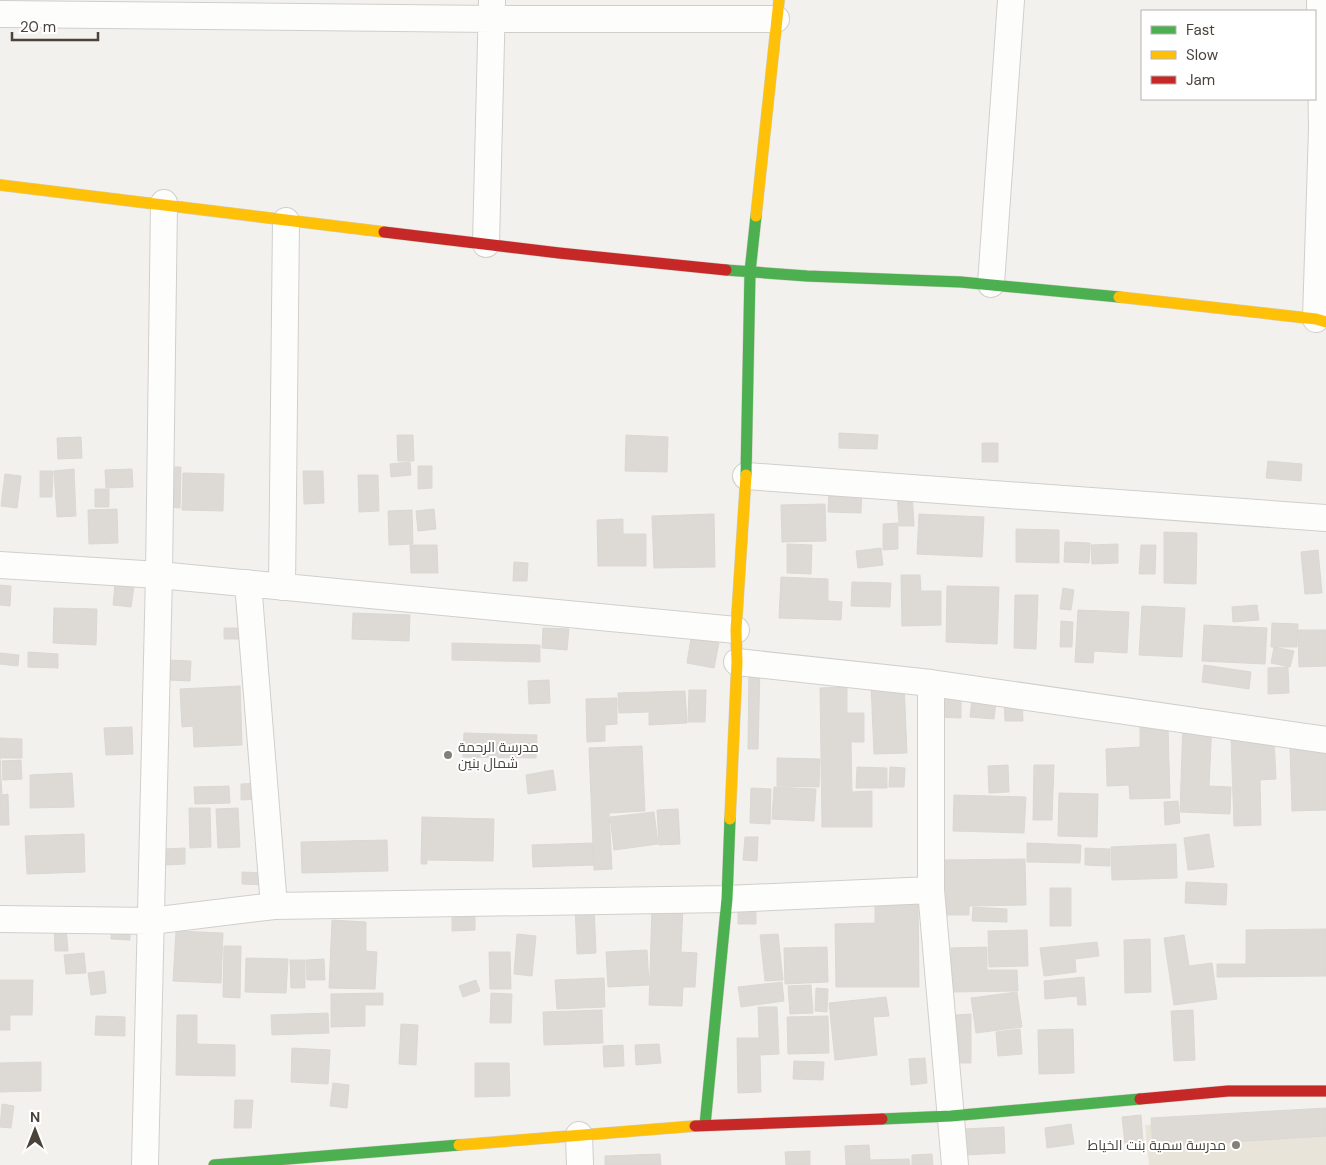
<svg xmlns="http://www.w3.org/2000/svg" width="1326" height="1165" font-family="'DM Sans',Cairo,sans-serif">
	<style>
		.education { fill: #e9e4da }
		.building { fill: #dddad6; stroke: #dbd8d4 }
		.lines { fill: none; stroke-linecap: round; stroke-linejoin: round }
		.street-casing { stroke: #d1cfcc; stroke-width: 28 }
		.fast-casing { stroke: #d2cec5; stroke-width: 12 }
		.slow-casing { stroke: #d2cec5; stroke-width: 12 }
		.jam-casing { stroke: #d2cec5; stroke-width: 12 }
		.street { stroke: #fdfdfc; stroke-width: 26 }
		.fast { stroke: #4caf50; stroke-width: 11 }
		.slow { stroke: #ffc107; stroke-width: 11 }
		.jam { stroke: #c62828; stroke-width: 11 }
		.poi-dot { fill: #848079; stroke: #fff; stroke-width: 2 }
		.labels { text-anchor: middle; stroke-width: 4; stroke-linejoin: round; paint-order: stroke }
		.poi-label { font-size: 14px; fill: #49433a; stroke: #fff; text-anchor: start }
	</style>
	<rect width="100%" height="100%" fill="#f3f1ee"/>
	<!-- education -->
	<path class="education" d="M1326 1109V1165H1149L1145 1125Z"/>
	<!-- building -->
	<path class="building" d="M839 433 878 435 877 449 839 448Z
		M397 435H413L414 461H398Z
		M626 435 668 437 667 472 625 471Z
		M81 437 82 458 58 459 57 438Z
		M982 443H998V462H982Z
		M1268 461 1302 464 1301 481 1266 478Z
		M410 462 411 475 391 477 390 464Z
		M418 466H432V488L418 489Z
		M168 467H181L180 508 167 507Z
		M74 469 76 516 57 517 54 471Z
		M132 469 133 487 106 488 105 470Z
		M40 471H53L52 497H40Z
		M303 471H323L324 503 304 504Z
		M183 473 224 474 223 511 182 510Z
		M5 474 21 476 17 508 1 506Z
		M358 475H378L379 511 359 512Z
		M829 486 862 487 861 513 828 512Z
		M95 489H109V507H95Z
		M912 490 914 526H899L897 491Z
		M825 504 826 541 782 542 781 505Z
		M117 509 118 543 89 544 88 510Z
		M434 509 436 529 418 531 416 511Z
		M412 510 413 544 389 545 388 511Z
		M714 514 715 567 654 568 652 516Z
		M919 514 984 517 982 557 917 554Z
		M623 519V534H646V566H598L597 520Z
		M898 523V549L883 550V524Z
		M1016 529 1059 530V563L1016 562Z
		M1164 532 1197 533 1196 584 1164 583Z
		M1065 542 1090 543 1089 563 1064 562Z
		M787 544 812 545 811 574 787 573Z
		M1118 544V563L1092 564 1091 545Z
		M410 545H437L438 573H411Z
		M1141 545H1156L1155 574H1139Z
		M881 548 883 565 858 568 856 551Z
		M1318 550 1322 593 1305 594 1301 552Z
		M514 562 528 563 527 581H513Z
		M901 575H920L921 591H941V625L902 626Z
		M781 577 828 579V601L842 602 841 620 779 618Z
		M852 582 891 583 890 607 851 606Z
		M115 584 134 587 131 607 113 605Z
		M0 585 11 586 10 606 0 605Z
		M947 586 999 587 997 644 946 642Z
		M1063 588 1074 590 1071 610 1060 609Z
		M1015 595H1038L1036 649 1014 648Z
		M1257 605 1259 620 1233 622 1232 607Z
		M1142 606 1185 608 1182 657 1139 655Z
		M54 608 97 609 96 645 53 643Z
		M1078 610 1129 612 1127 653 1094 651 1093 663 1075 662Z
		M353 613 410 615 409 641 352 639Z
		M1061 621 1073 622 1072 647H1060Z
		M1272 623 1298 624 1297 647H1271Z
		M1204 625 1267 628 1265 664 1202 661Z
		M224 628H242V639H224Z
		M543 628 569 629 567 650 542 648Z
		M1298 630H1326V666L1299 667Z
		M691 638 719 643 714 668 687 663Z
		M452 643 540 645V662L452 660Z
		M1274 647 1294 651 1290 667 1271 663Z
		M28 652 58 654V668L28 667Z
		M0 653 19 655 18 666 0 664Z
		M167 660 191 661 190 681 167 680Z
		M749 665H760L758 749H748Z
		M1204 665 1251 672 1249 689 1202 682Z
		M1288 667 1289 693 1268 694V668Z
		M549 680 550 703 529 704 528 681Z
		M904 683 907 753 874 754 871 684Z
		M240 686 242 745 194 747 193 726 182 727 180 689Z
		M847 687V713H864V742H851L852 792 872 791V827H822L820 688Z
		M689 690H706L705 722H688Z
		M685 691 687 723 649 725V712L619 713 618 693Z
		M934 695 961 696V718L934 717Z
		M1022 697 1023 721H1005L1004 698Z
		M617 698V724L605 725V741L587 742 586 699Z
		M972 700 996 702 994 719 970 717Z
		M1183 721 1212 722 1209 786 1231 787 1230 814 1180 812Z
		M1168 726 1170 798 1130 799 1129 785 1107 786 1106 749 1140 747V727Z
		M132 727 133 754 106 755 104 728Z
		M464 733 537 735 536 758 463 757Z
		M1274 736 1276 779 1260 780 1261 825 1234 826 1231 738Z
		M0 738 22 739V758H0Z
		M642 746 645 811 609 813 612 869 594 870 589 748Z
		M1326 746V810L1292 811 1290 748Z
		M777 758 820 759 819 787 777 786Z
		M0 759 2 795 8 794 9 825H0Z
		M21 760 22 779 3 780 2 761Z
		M1008 765 1009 792 989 793 988 766Z
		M1034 765H1054L1052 820H1033Z
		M857 767 887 768V788H856Z
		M890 767 905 768 904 787H889Z
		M553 770 556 790 528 794 526 775Z
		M72 773 74 807 30 808V775Z
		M260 783 261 799 241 800V784Z
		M229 786 230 803 195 804 194 787Z
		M774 787 816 789 814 821 772 819Z
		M751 788 771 789 770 824 750 823Z
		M1059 793 1098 794 1097 837 1058 836Z
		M954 795 1026 797 1024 833 953 831Z
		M1178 801 1180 823 1165 825 1164 802Z
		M189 808H210L211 847 190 848Z
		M238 808 240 847 218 848 216 809Z
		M678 809 680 844 659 845 657 810Z
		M654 812 658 844 614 850 610 817Z
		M422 817 494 819 493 861 427 860V864H421Z
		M84 834 85 872 27 874 25 836Z
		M1209 834 1214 867 1188 870 1184 838Z
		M745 837H758L757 861 743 860Z
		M387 840 388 871 302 873 301 842Z
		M593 843 594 865 533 867 532 845Z
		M1027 843 1081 845 1080 863 1027 862Z
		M1176 844 1177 878 1112 880 1111 847Z
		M185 848V864L165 865 164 849Z
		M1085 848 1110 849V866L1085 865Z
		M1025 859 1026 905 969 906V915H944L943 860Z
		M242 872 266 873 265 885 242 884Z
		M1186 882 1227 884 1226 905 1185 903Z
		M1050 888H1071V926H1050Z
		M738 898H756V924H738Z
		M875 902H918L919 987H836L835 924 875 923Z
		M594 903 596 953 577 954 575 904Z
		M652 906 683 907 681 952 697 953 695 987H683L682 1006 649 1005Z
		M973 907 1007 909V922L972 921Z
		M475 912V930L452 931V914Z
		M332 920 366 922V951L377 952 375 989 329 988Z
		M112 923 130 924V940L111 939Z
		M66 927 68 951H55L54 928Z
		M1326 929V976L1217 977V964H1246V930Z
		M1027 930 1028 966 989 967 988 931Z
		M176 931 223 933 221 983 173 981Z
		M517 934 536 936 532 976 514 974Z
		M778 934 783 980 765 981 760 935Z
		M1184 935 1189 966 1212 963 1217 999 1174 1005 1164 938Z
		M1150 939 1151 992 1125 993 1124 940Z
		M1097 942 1099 956 1075 959 1076 972 1044 976 1040 948Z
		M224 946H241L240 998 223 997Z
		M827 947 828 982 785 984 784 948Z
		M987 947V970H1017L1018 991 952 992 951 948Z
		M647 950 649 985 608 987 606 952Z
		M489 952H510L511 989H490Z
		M84 953 86 973 66 974 64 955Z
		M246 958 288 959 286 993 245 992Z
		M324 959 325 980H307L306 960Z
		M290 960H305V988H291Z
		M104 971 106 993 91 995 88 973Z
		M1084 977 1086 1005H1078L1077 996 1045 999 1044 981Z
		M604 978 605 1007 557 1009 555 980Z
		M0 980H33L32 1015H10V1030H0Z
		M476 980 480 991 463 997 459 986Z
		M782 982 784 1001 741 1007 738 987Z
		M811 985 813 1013 790 1014 788 986Z
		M816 988 828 989 827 1012 815 1011Z
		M1017 992 1022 1027 976 1033 971 998Z
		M383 993V1005H365V1026L331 1027V994Z
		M491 993 512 994 511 1023H490Z
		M886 997 889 1016 873 1017 877 1055 835 1060 829 1003Z
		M758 1007H777L779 1054 760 1055 761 1092 738 1093 737 1038H759Z
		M602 1010 603 1043 544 1045 543 1012Z
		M1193 1010 1195 1060 1174 1061 1171 1011Z
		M328 1013 329 1033 272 1035 271 1015Z
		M971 1014V1063H957L956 1015Z
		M177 1015H197V1044L235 1045V1076L176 1075Z
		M96 1016 125 1017V1036L95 1035Z
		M828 1016 829 1053 788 1054 787 1017Z
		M401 1024 418 1025 416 1065 399 1064Z
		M1020 1029 1022 1054 998 1056 996 1032Z
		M1073 1029 1074 1073 1039 1074 1038 1030Z
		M659 1044 661 1063 636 1065 635 1045Z
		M623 1045 624 1066 604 1067 603 1046Z
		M292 1048 330 1050 328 1084 291 1082Z
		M925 1058 927 1083 911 1085 909 1059Z
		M794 1061 824 1062 823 1080 793 1079Z
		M41 1062V1091L0 1092V1063Z
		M475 1063H509L510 1096 475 1097Z
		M333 1083 349 1085 347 1108 330 1106Z
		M235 1100H253L251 1128H234Z
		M2 1104 14 1106 11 1128 0 1127Z
		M1326 1108V1136L1153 1147 1151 1118Z
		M1141 1115 1143 1142 1125 1144 1122 1117Z
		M1071 1124 1074 1144 1047 1148 1045 1128Z
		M1004 1127 1005 1153 965 1155 964 1129Z
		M869 1145 870 1160 909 1159 910 1165H846L845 1146Z
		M810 1151V1165H786L785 1152Z
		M660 1154 661 1165H605V1156Z
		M932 1154 933 1165H912V1155Z"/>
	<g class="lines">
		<!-- street casing -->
		<g class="street-casing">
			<path id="street" d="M0 14 492 19H776
				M486 244 492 0
				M991 284 1011 0
				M1316 319 1322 129 1320 0
				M746 476 1326 518
				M0 565 159 575 736 630
				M248 583 274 906
				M282 587 286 221
				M737 662 931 683 1326 740
				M931 683V890L955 1165
				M0 919 151 921 274 906 727 899 931 890
				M579 1135 580 1165
				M145 1165 159 575 164 203"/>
		</g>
		<!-- fast casing -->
		<g class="fast-casing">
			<path id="fast" d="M726 270 807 276 961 282 1119 297
				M746 475 750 272 756 216
				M882 1119 951 1116 1140 1099
				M705 1125 727 899 730 819
				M214 1165 459 1145"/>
		</g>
		<!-- slow casing -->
		<g class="slow-casing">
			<path id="slow" d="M0 185 384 232
				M756 216 779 0
				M1119 297 1316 319 1326 322
				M730 819 737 662 736 630 746 475
				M459 1145 695 1126"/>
		</g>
		<!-- jam casing -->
		<g class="jam-casing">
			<path id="jam" d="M384 232 559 253 726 270
				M1140 1099 1228 1091H1326
				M695 1126 882 1119"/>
		</g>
		<!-- street -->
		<use href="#street" class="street"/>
		<!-- fast -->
		<use href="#fast" class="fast"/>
		<!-- slow -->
		<use href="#slow" class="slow"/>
		<!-- jam -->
		<use href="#jam" class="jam"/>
	</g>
	<!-- markers -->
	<g class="poi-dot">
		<circle cx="448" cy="755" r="5"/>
		<circle cx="1236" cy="1145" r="5"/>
	</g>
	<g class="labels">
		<!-- poi labels -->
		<g class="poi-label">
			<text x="458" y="752">مدرسة الرحمة<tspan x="458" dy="16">شمال بنين</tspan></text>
			<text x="1226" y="1150" text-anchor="end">مدرسة سمية بنت الخياط</text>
		</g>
	</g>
	<!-- legend -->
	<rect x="1141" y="10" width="175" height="90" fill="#ffffff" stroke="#b6b4b0"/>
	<rect x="1151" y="26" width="25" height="8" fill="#4caf50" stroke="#b6b4b0"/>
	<text x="1186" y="35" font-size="15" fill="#49433a">Fast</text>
	<rect x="1151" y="51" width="25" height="8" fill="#ffc107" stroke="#b6b4b0"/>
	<text x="1186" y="60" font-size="15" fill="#49433a">Slow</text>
	<rect x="1151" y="76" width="25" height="8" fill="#c62828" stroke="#b6b4b0"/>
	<text x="1186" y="85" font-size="15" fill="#49433a">Jam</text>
	<!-- north arrow -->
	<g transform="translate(35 1130)" stroke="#ffffff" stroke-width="4" paint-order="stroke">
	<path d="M0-4L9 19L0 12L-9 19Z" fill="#49433a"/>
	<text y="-8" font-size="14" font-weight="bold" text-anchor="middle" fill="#49433a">N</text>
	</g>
	<!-- scale -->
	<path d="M12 32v8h86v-8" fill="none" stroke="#49433a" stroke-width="2.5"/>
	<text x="20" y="32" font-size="15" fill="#49433a" stroke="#ffffff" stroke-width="4" paint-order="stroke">20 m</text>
</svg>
